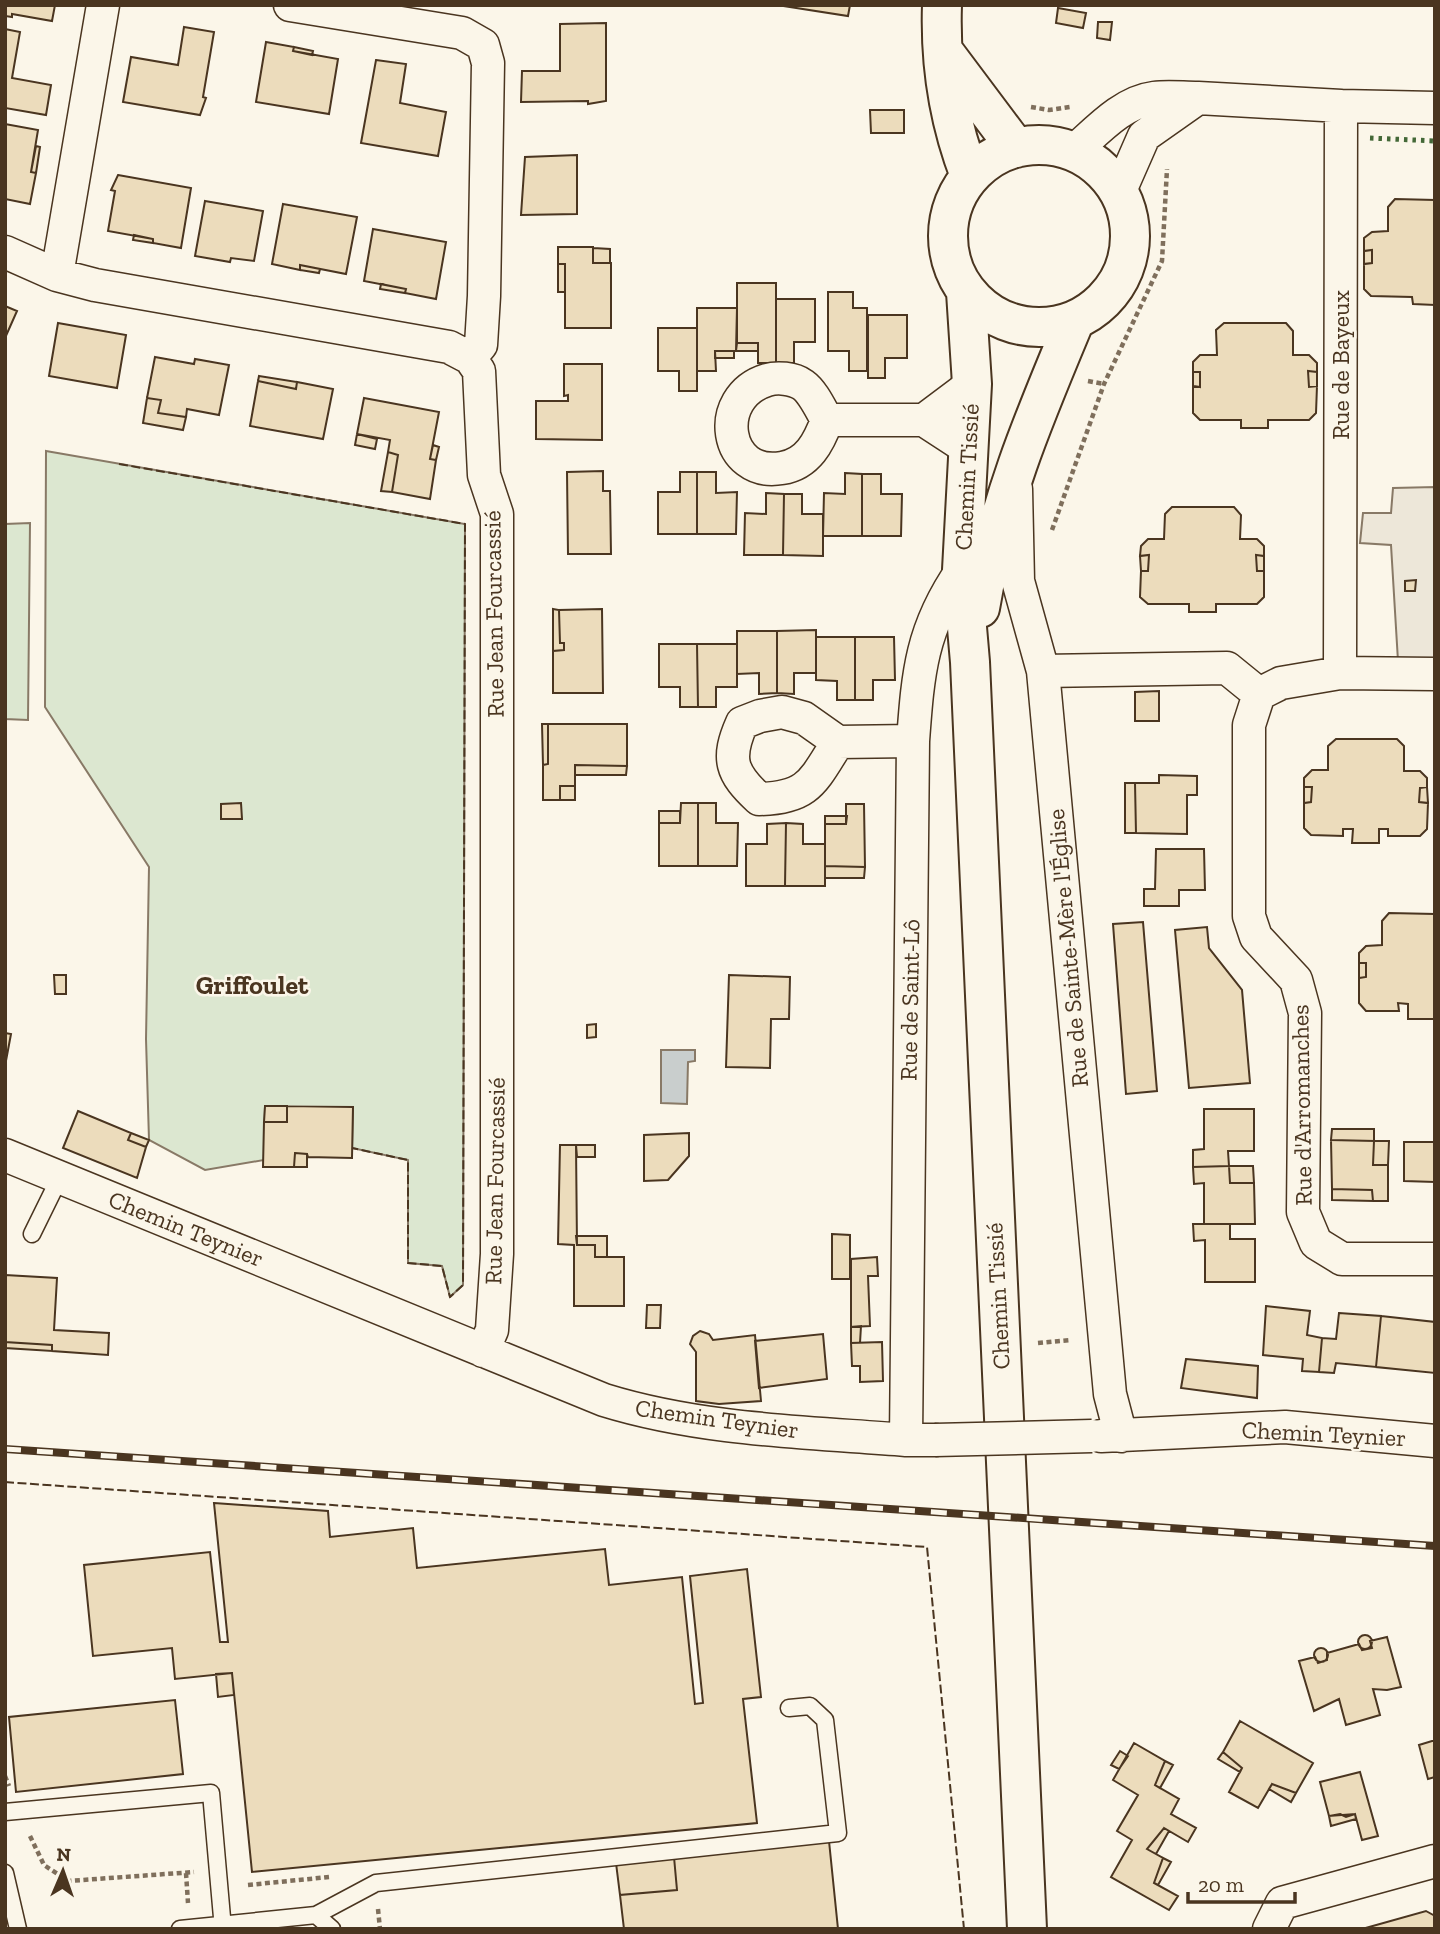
<svg xmlns="http://www.w3.org/2000/svg" width="1440" height="1934" font-family="'Zilla Slab',serif">
	<style>
		.green { fill: #dce7d0; stroke: #887966; stroke-width: 2 }
		.parking { fill: #ede7d9; stroke: #887966; stroke-width: 2 }
		.water { fill: #c9cecd; stroke: #887966; stroke-width: 2 }
		.building { fill: #ecdcbc; stroke: #4a3520; stroke-width: 2 }
		.lines { fill: none; stroke-linecap: round; stroke-linejoin: round }
		.service-casing { stroke: #4a3520; stroke-width: 19 }
		.minor-casing { stroke: #4a3520; stroke-width: 35 }
		.tertiary-casing { stroke: #4a3520; stroke-width: 42 }
		.path { stroke: #7f6f5c; stroke-width: 4.5; stroke-dasharray: 5 3.5; stroke-linecap: butt }
		.service { stroke: #fbf6e9; stroke-width: 16 }
		.minor { stroke: #fbf6e9; stroke-width: 32 }
		.tertiary { stroke: #fbf6e9; stroke-width: 38 }
		.rail-casing { stroke: #4a3520; stroke-width: 8 }
		.rail { stroke: #fbf6e9; stroke-width: 5; stroke-dasharray: 16; stroke-linecap: butt }
		.minor-bridge-casing { stroke: #4a3520; stroke-width: 35; stroke-linecap: butt }
		.minor-bridge { stroke: #fbf6e9; stroke-width: 32 }
		.hedge { stroke: #436837; stroke-width: 5; stroke-dasharray: 3.5 5; stroke-linecap: butt }
		.fence { stroke: #4a3520; stroke-width: 2; stroke-dasharray: 9 3.5; stroke-linecap: butt }
		.labels { text-anchor: middle; stroke-width: 5; stroke-linejoin: round; paint-order: stroke }
		.street-label { font-size: 24px; fill: #4a3520; stroke: #fbf6e9 }
		.neighbourhood-label { font-size: 26px; font-weight: bold; fill: #4a3520; stroke: #fbf6e9 }
	</style>
	<rect width="100%" height="100%" fill="#fbf6e9"/>
	<!-- green -->
	<path class="green" d="M46 451 465 524 463 1285 450 1297 442 1266 408 1263V1160L352 1148 353 1107 265 1106 264 1160 205 1170 149 1140 146 1039 149 867 45 707Z
		M30 523 28 720 5 719V524Z"/>
	<!-- parking -->
	<path class="parking" d="M1435 487V660L1398 661 1391 545 1360 543 1363 513H1391L1393 488Z"/>
	<!-- water -->
	<path class="water" d="M661 1050H695V1061L688 1062 687 1104 661 1103Z"/>
	<!-- building -->
	<path class="building" d="M5 5H55L52 21 12 14V17L5 16Z
		M777 5H850L848 16Z
		M1058 8 1086 13 1083 28 1056 23Z
		M1098 22H1112L1110 40 1097 38Z
		M606 23V101L588 104V101L521 102 522 71H560V24Z
		M184 27 214 32 203 97 206 98 200 115 123 102 131 57 178 65Z
		M5 29 20 32 12 78 51 85 46 115 5 108Z
		M266 42 294 47 293 51 338 59 329 114 256 102Z
		M294 47 313 51 312 55 293 51Z
		M376 60 406 64 400 103 446 112 438 156 361 143Z
		M870 110H904V133H871Z
		M5 124 38 130 31 172 36 173 30 204 5 199Z
		M36 146 40 147 36 173 31 172Z
		M577 155V214L521 215 525 157Z
		M118 175 191 188 181 248 153 243V239L108 231 115 191 111 190Z
		M1395 199 1435 200V305L1413 304 1412 297 1371 296 1364 289V264L1372 263V250L1364 251V238L1372 232 1388 231V207Z
		M205 201 263 211 254 261 231 258 230 262 195 256Z
		M283 204 357 217 346 274 300 265V270L272 264Z
		M373 229 446 242 436 299 405 293 406 289 364 281Z
		M134 235 153 239V243L133 240Z
		M558 247H593V263H611V328H565V264H558Z
		M593 248 610 249V263H593Z
		M1372 250V263L1364 264V251Z
		M558 264H565V292H558Z
		M300 265 320 269 319 273 300 270Z
		M737 283H776V363H758V343H737Z
		M381 284 406 289 405 293 380 289Z
		M828 292H853V308H867V371H849V351H828Z
		M776 299H815V342H794V363H776Z
		M5 306 17 311 5 338Z
		M697 308H737L736 351H715L716 371H697Z
		M868 315H907V358H885V378H868Z
		M58 323 126 335 117 388 49 376Z
		M1224 323H1286L1293 331V355H1309L1317 363V372L1308 371 1309 387 1317 386 1316 413 1309 420H1268V428H1241V420H1200L1193 413V386L1200 387V372H1193V362L1200 355H1217L1216 330Z
		M658 328H697V391H679V371H658Z
		M737 343H758V351H736Z
		M715 351H734V358H715Z
		M155 357 194 364 195 359 229 365 219 415 187 409 186 417 158 413 161 400 147 398Z
		M564 364H602V440L536 439V401H568V395L564 396Z
		M1308 371 1317 372V386L1309 387Z
		M1193 372H1200V387L1193 386Z
		M259 376 297 382 296 389 258 381Z
		M258 381 296 389 297 382 333 389 323 439 250 426Z
		M147 398 161 400 158 413 186 417 183 430 143 423Z
		M364 398 439 412 430 459 436 460 430 499 392 492 398 455 388 452 390 440 357 434Z
		M357 434 377 439 375 449 355 445Z
		M433 445 439 447 436 460 430 459Z
		M388 452 398 455 392 492 381 491Z
		M603 471V491H610L611 554H568L567 472Z
		M680 472H697V534H658V492H680Z
		M697 472H716V493L737 492 736 534H697Z
		M845 473 862 474V536H823L824 493 845 494Z
		M862 474H881V494H902L901 536H862Z
		M766 493 784 494 783 555H744L745 513 766 514Z
		M784 494H802V514H823V556L783 555Z
		M1172 507H1234L1241 515 1240 539H1257L1264 546V556L1256 555 1257 571H1264V597L1257 604H1216V612H1189V604H1148L1140 597 1141 571H1148L1149 555 1140 556 1141 546 1148 539H1164L1165 514Z
		M1149 555 1148 571H1141L1140 556Z
		M1256 555 1264 556V571H1257Z
		M1416 580 1415 591H1405V581Z
		M553 609 559 610 560 643H564V650L553 651Z
		M602 609 603 693H553V651L564 650V643H560L559 610Z
		M816 630V673H794V694L777 693V631Z
		M737 631H777V693L759 694V673L737 674Z
		M816 637H855V700H837V681L816 680Z
		M855 637H894L895 680H873V700H855Z
		M659 644H697L698 707H680V687H659Z
		M697 644H737V687H716V707H698Z
		M1159 691V721H1135V692Z
		M542 724H548V764L543 765Z
		M548 724H627V766L575 765V786H560V800H543V765L548 764Z
		M1336 739H1397L1404 746V771H1420L1427 778V787L1420 788 1419 802 1428 803 1427 829 1420 836H1388V829H1379V843H1352L1353 829H1343V836L1311 835 1304 828V803L1311 802 1312 787H1304V778L1312 770H1328V746Z
		M575 765 627 766 626 775H575Z
		M1159 775 1197 776V795H1187V834L1136 833 1135 783H1159Z
		M1125 783H1135L1136 833H1125Z
		M560 786H575V800H560Z
		M1304 787H1312L1311 802 1304 803Z
		M1427 787 1428 803 1419 802 1420 788Z
		M241 803 242 819H221V804Z
		M681 803H698V866H659V823H680Z
		M698 803H716V823H738L737 866H698Z
		M846 804H864L865 867 825 866V824H846Z
		M659 811H680V823H659Z
		M825 816H847L846 824H825Z
		M786 823 785 886H746V844H767V824Z
		M786 823 803 824V844H825V886H785Z
		M1156 849H1204L1205 890H1179V906H1144V889H1155Z
		M825 866 865 867 864 878H825Z
		M1389 913 1435 914 1434 1019H1408V1004L1398 1003 1399 1011H1366L1359 1003V978L1366 977V963H1359V953L1366 946 1382 945V921Z
		M1143 922 1157 1091 1126 1094 1113 924Z
		M1207 927 1209 948 1242 990 1250 1083 1189 1088 1175 930Z
		M1359 963H1366V977L1359 978Z
		M54 975H66V994H55Z
		M729 975 790 977 789 1019H771L770 1068 726 1067Z
		M596 1024V1037L587 1038V1025Z
		M5 1033 11 1034 5 1066Z
		M265 1106H287V1122H264Z
		M287 1106 353 1107 352 1158 308 1157 307 1154 295 1153 294 1167H263L264 1122H287Z
		M1204 1109H1254V1151H1228L1229 1166 1193 1167V1150L1204 1149Z
		M78 1111 131 1133 128 1140 146 1147 137 1178 63 1148Z
		M1332 1129H1374V1141L1331 1140Z
		M131 1133 149 1140 146 1147 128 1140Z
		M689 1133V1156L668 1180 644 1181V1135Z
		M1331 1140 1374 1141 1373 1165H1388V1201H1373L1372 1190 1332 1189Z
		M1374 1141H1389L1388 1165H1373Z
		M1404 1142H1435V1182L1404 1181Z
		M560 1145H576L577 1245H595V1257H624V1306H574V1245L558 1244Z
		M576 1145H595V1157H577Z
		M295 1153 307 1154V1167H294Z
		M1229 1166 1230 1183H1254L1255 1224H1204V1183L1194 1184 1193 1167Z
		M1229 1166H1253L1254 1183H1230Z
		M1332 1189 1372 1190 1373 1201 1332 1200Z
		M1193 1224H1230V1239H1255V1282H1205V1240L1194 1241Z
		M832 1234 850 1235V1279H832Z
		M576 1236H607V1257H595V1245H577Z
		M877 1257 878 1276H868L870 1326 851 1327V1259Z
		M5 1275 57 1278 54 1330 109 1333 108 1355 52 1351V1345L5 1342Z
		M647 1305H661L660 1328H646Z
		M1266 1306 1310 1311 1307 1335 1322 1338 1319 1372 1302 1371 1303 1359 1263 1355Z
		M1339 1313 1381 1316 1376 1367 1336 1363 1334 1373 1319 1372 1322 1338 1336 1339Z
		M1381 1316 1435 1322V1373L1376 1367Z
		M861 1326 860 1343H851V1327Z
		M700 1331 709 1334 713 1340 755 1335 761 1401 719 1404 696 1401V1352L690 1344 693 1336Z
		M823 1334 827 1379 759 1388 755 1341Z
		M5 1342 52 1345V1351L5 1348Z
		M882 1342 883 1381 860 1382V1366H852L851 1343Z
		M1186 1359 1258 1366 1257 1398 1181 1388Z
		M214 1503 328 1511 330 1537 413 1528 417 1568 605 1549 609 1585 682 1577 695 1704 703 1703 690 1576 747 1569 761 1697 743 1699 757 1823 252 1872 232 1673 175 1679 172 1648 93 1656 84 1565 210 1552 220 1642H228Z
		M1358 1642a7 7 0 1 1 14 0a7 7 0 1 1-14 0Z
		M1387 1637 1401 1687 1387 1690 1373 1689 1380 1715 1346 1725 1339 1699 1314 1711 1299 1661 1315 1657 1318 1663 1327 1660V1653L1359 1644 1362 1650 1372 1648 1370 1641Z
		M1314 1655a7 7 0 1 1 14 0a7 7 0 1 1-14 0Z
		M232 1673 234 1695 218 1697 216 1674Z
		M175 1700 183 1774 16 1792 9 1717Z
		M1240 1721 1313 1763 1296 1793 1272 1784 1258 1808 1229 1792 1242 1768 1223 1752Z
		M1432 1741H1435V1777L1428 1779 1419 1745Z
		M1134 1743 1165 1761 1155 1785 1179 1799 1171 1814 1196 1828 1188 1842 1164 1828 1147 1849 1163 1858 1154 1883 1178 1896 1169 1910 1111 1877 1132 1840 1117 1831 1138 1795 1113 1780Z
		M1120 1751 1128 1756 1119 1769 1111 1765Z
		M1223 1752 1242 1768 1240 1772 1218 1759Z
		M1165 1761 1173 1765 1160 1788 1155 1785Z
		M1360 1772 1378 1836 1362 1840 1355 1814 1329 1816 1320 1782Z
		M1272 1784 1296 1793 1291 1802 1269 1789Z
		M1340 1814 1346 1817 1355 1814 1356 1819 1331 1826 1329 1816Z
		M1164 1828 1169 1831 1156 1854 1147 1849Z
		M829 1841 838 1929H624L620 1895 677 1890 674 1857Z
		M674 1857 677 1890 620 1895 616 1863Z
		M1163 1858 1171 1862 1158 1885 1154 1883Z
		M1426 1911 1435 1916V1929H1362Z"/>
	<g class="lines">
		<!-- service casing -->
		<g class="service-casing">
			<path id="service" d="M32 1234 60 1177
				M5 1812 211 1793 223 1929
				M5 1873 18 1929
				M316 1915 376 1883 838 1833 825 1720 810 1706 789 1708
				M180 1929 316 1915 332 1929"/>
		</g>
		<!-- minor casing -->
		<g class="minor-casing">
			<path id="minor" d="M290 5 462 33 483 45 488 63 484 296 481 345 470 358
				M1198 98 1341 106 1340 673 1435 674
				M1341 106 1435 108
				M1073 152C1096 132 1122 102 1154 98 1168 96 1183 98 1198 98L1144 136 1119 193
				M5 252 57 275 95 285 449 347 470 358 479 371 484 475 497 514V1254L492 1330 483 1351
				M57 275 103 5
				M827 420C819 442 808 464 782 468 724 478 712 397 767 380 777 377 793 378 803 385 813 392 821 410 827 420H924L970 450
				M924 420 972 384
				M1016 489 1018 581 1043 671 1110 1394 1121 1436
				M1043 671 1227 668 1259 694
				M1340 673 1281 683 1259 694 1249 725V916L1256 937 1296 980 1305 1013 1303 1212 1316 1243 1342 1259H1435
				M838 742C813 781 809 798 759 799 731 773 726 759 742 723L760 716 782 712 804 718 838 742 913 741
				M5 1155 604 1400C701 1430 805 1432 906 1440H935
				M1101 1436 1285 1427 1435 1441
				M906 1440 913 741C918 673 921 629 962 570
				M1269 1929 1282 1903 1435 1861"/>
		</g>
		<!-- tertiary casing -->
		<g class="tertiary-casing">
			<path id="tertiary" d="M942 5C940 63 949 122 970 176
				M944 52 1016 148
				M948 236a91 91 0 1 1 182 0a91 91 0 1 1-182 0Z
				M966 292 972 384 962 570 970 662 1027 1929
				M980 608C998 502 1034 418 1075 320"/>
		</g>
		<!-- path -->
		<path class="path" d="M1031 107 1049 110 1070 107
			M1088 381 1104 384
			M1052 530 1104 384 1162 261 1167 169
			M1038 1343 1071 1340
			M5 1776 9 1786
			M30 1836 44 1865 68 1881 194 1872
			M186 1873 188 1903
			M248 1885 329 1877
			M378 1909 380 1929"/>
		<!-- service -->
		<use href="#service" class="service"/>
		<!-- minor -->
		<use href="#minor" class="minor"/>
		<!-- tertiary -->
		<use href="#tertiary" class="tertiary"/>
		<!-- rail casing -->
		<g class="rail-casing">
			<path id="rail" d="M5 1449 1435 1546"/>
		</g>
		<!-- rail -->
		<use href="#rail" class="rail"/>
		<!-- minor-bridge casing -->
		<g class="minor-bridge-casing">
			<path id="minor-bridge" d="M935 1440 1092 1436"/>
		</g>
		<!-- minor-bridge -->
		<use href="#minor-bridge" class="minor-bridge"/>
		<!-- hedge -->
		<path class="hedge" d="M1370 138 1435 141"/>
		<!-- fence -->
		<path class="fence" d="M119 464 465 524 463 1285 450 1297 442 1266 408 1263V1160L352 1148
			M5 1482 927 1547 964 1929"/>
	</g>
	<g class="labels">
		<!-- street labels -->
		<g class="street-label">
			<text transform="translate(1341 365) rotate(-90)" y="8">Rue de Bayeux</text>
			<text transform="translate(967 477) rotate(-87)" y="8">Chemin Tissié</text>
			<text transform="translate(494 614) rotate(-91)" y="8">Rue Jean Fourcassié</text>
			<text transform="translate(1068 948) rotate(-95)" y="8">Rue de Sainte-Mère l'Église</text>
			<text transform="translate(910 1000) rotate(-89)" y="8">Rue de Saint-Lô</text>
			<text transform="translate(1302 1105) rotate(-91)" y="8">Rue d'Arromanches</text>
			<text transform="translate(495 1181) rotate(-89)" y="8">Rue Jean Fourcassié</text>
			<text transform="translate(186 1229) rotate(22)" y="8">Chemin Teynier</text>
			<text transform="translate(998 1296) rotate(-93)" y="8">Chemin Tissié</text>
			<text transform="translate(717 1419) rotate(8)" y="8">Chemin Teynier</text>
			<text transform="translate(1324 1434) rotate(3)" y="8">Chemin Teynier</text>
		</g>
		<!-- neighbourhood labels -->
		<g class="neighbourhood-label">
			<text x="252" y="994">Griffoulet</text>
		</g>
	</g>
	<!-- border -->
	<rect width="1440" height="1934" fill="none" stroke="#4a3520" stroke-width="14"/>
	<!-- north arrow -->
	<g transform="translate(63 1871) rotate(2)" stroke="#fbf6e9" stroke-width="5" paint-order="stroke">
	<path d="M0-5L12 26L0 18L-12 26Z" fill="#4a3520"/>
	<text y="-10" font-size="19" font-weight="bold" text-anchor="middle" fill="#4a3520">N</text>
	</g>
	<!-- scale -->
	<path d="M1188 1892v10h107v-10" fill="none" stroke="#4a3520" stroke-width="3.5"/>
	<text x="1198" y="1892" font-size="21" fill="#4a3520" stroke="#fbf6e9" stroke-width="5" paint-order="stroke">20 m</text>
</svg>
